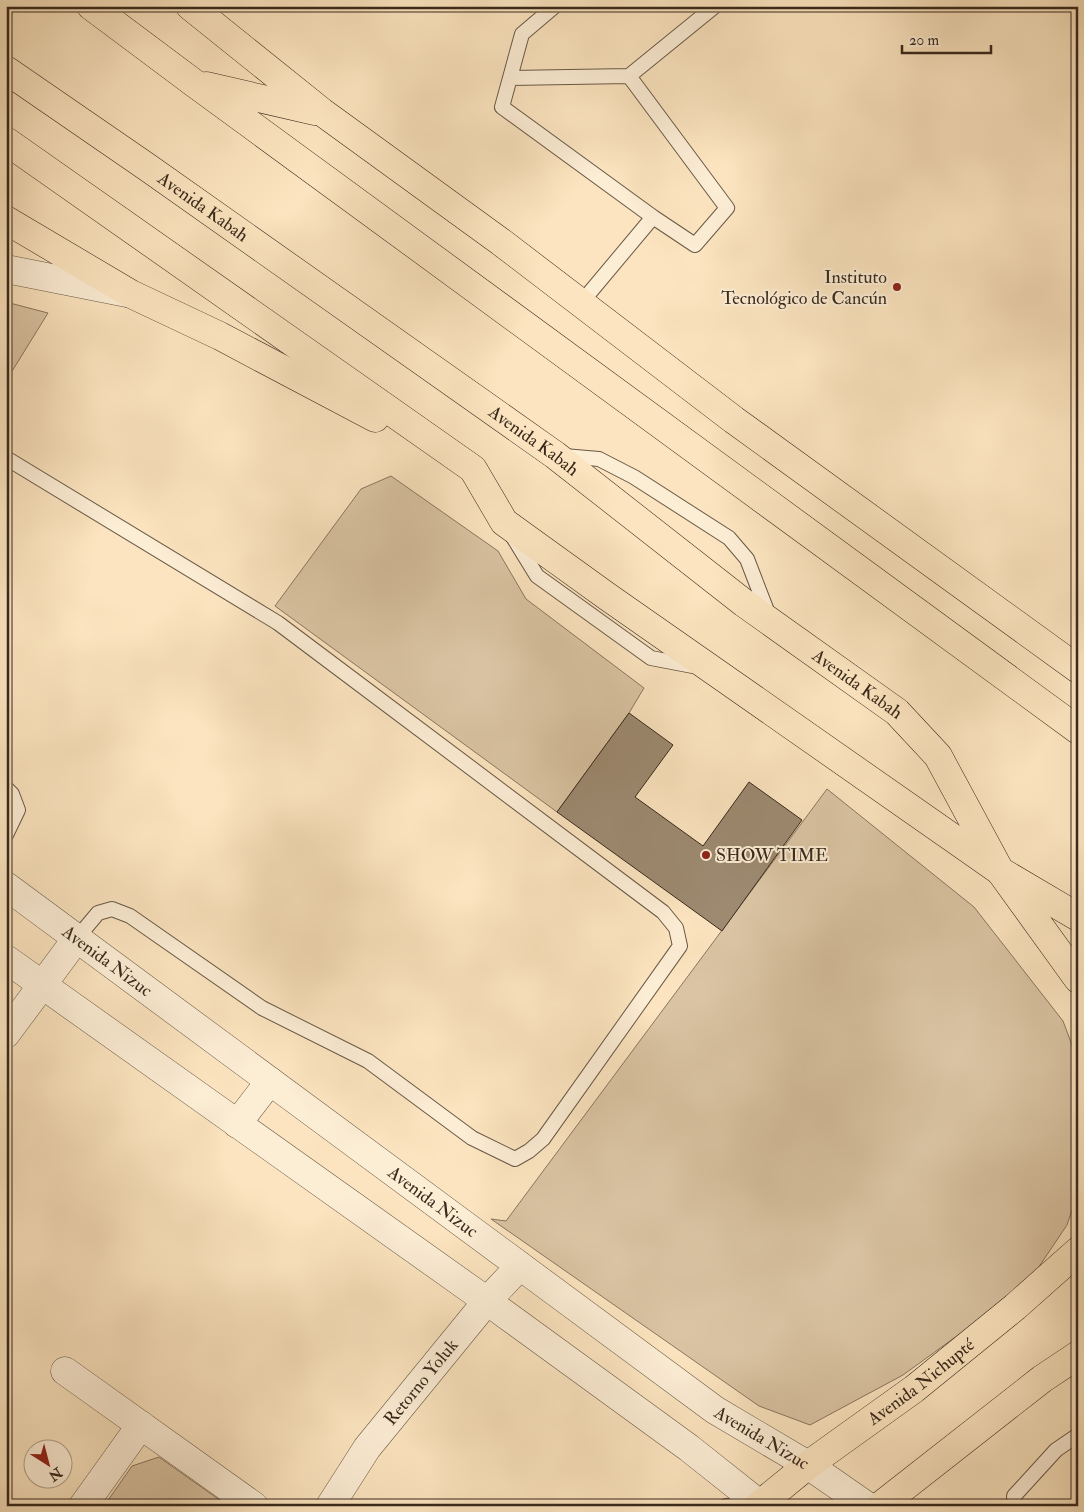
<svg xmlns="http://www.w3.org/2000/svg" width="1084" height="1512" font-family="'IM FELL Double Pica',serif">
	<style>
		.green { fill: #dac4a3; stroke: #897660 }
		.building { fill: #9d8a71; stroke: #38291c }
		.lines { fill: none; stroke-linecap: round; stroke-linejoin: round }
		.service-casing { stroke: #695845; stroke-width: 16 }
		.minor-casing { stroke: #695845; stroke-width: 29 }
		.tertiary-casing { stroke: #695845; stroke-width: 29 }
		.primary-casing { stroke: #38291c; stroke-width: 29 }
		.service { stroke: #fcedd5; stroke-width: 14 }
		.minor { stroke: #fcedd5; stroke-width: 28 }
		.tertiary { stroke: #fcedd5; stroke-width: 28 }
		.primary { stroke: #fbe4bf; stroke-width: 28 }
		.poi-dot { fill: #8f2418; stroke: #fcedd5; stroke-width: 2 }
		.labels { text-anchor: middle; stroke-width: 4; stroke-linejoin: round; paint-order: stroke }
		.street-label { font-size: 18px; fill: #38291c; stroke: #fcedd5 }
		.poi-label { font-size: 18px; fill: #38291c; stroke: #fcedd5; text-anchor: end }
	</style>
	<rect width="100%" height="100%" fill="#fbe4bf"/>
	<filter id="stains"><feTurbulence type="fractalNoise" baseFrequency=".004" numOctaves="4"/><feColorMatrix values="0 0 0 0 .2 0 0 0 0 .09 0 0 0 0 .02 0 0 0 .5 -.17"/></filter>
	<radialGradient id="worn" r=".72"><stop offset=".6" stop-color="#630" stop-opacity="0"/><stop offset="1" stop-color="#630" stop-opacity=".3"/></radialGradient>
	<!-- green -->
	<path class="green" d="M6 302 48 313 6 381Z
		M391 476 498 551 526 599 644 688 629 713 557 812 275 606 361 489Z
		M827 789 974 907 1063 1021 1078 1061V1192L1067 1225 1026 1286 903 1375 810 1425 759 1406 491 1219 506 1221Z
		M159 1457 228 1506H104L132 1466Z"/>
	<!-- building -->
	<path class="building" d="M629 713 673 745 635 797 703 846 749 782 802 820 722 931 557 812Z"/>
	<g class="lines">
		<!-- service casing -->
		<g class="service-casing">
			<path id="service" d="M555 6 522 34 502 107 653 217 695 245 727 208 629 76 715 6
				M510 78 629 76
				M581 303 653 217
				M564 456 599 459 634 477 729 538 747 559 769 616
				M6 458 278 623 663 912 676 928 680 946 543 1139 529 1151 515 1159 472 1138 368 1061 262 1008 130 916 112 909 98 913 77 938
				M513 537 537 576 651 658 698 667
				M6 788 12 794 18 810 6 835
				M726 1506 756 1504
				M1015 1506 1014 1496 1056 1450 1078 1435"/>
		</g>
		<!-- minor casing -->
		<g class="minor-casing">
			<g id="minor">
				<path d="M6 1034 77 938"/>
				<path d="M65 1371 254 1506"/>
				<path d="M83 1506 141 1425"/>
				<path id="s1" d="M330 1506 367 1448 487 1301 520 1266"/>
			</g>
		</g>
		<!-- tertiary casing -->
		<g class="tertiary-casing">
			<g id="tertiary">
				<path d="M6 269 127 293"/>
				<path id="s2" d="M6 886 715 1410 808 1465 867 1506"/>
				<path d="M6 959 487 1301 689 1448 762 1506"/>
				<path d="M237 1124 270 1081"/>
			</g>
		</g>
		<!-- primary casing -->
		<g class="primary-casing">
			<g id="primary">
				<path d="M91 6 194 83 1078 730"/>
				<path d="M190 6 322 112 501 242 734 420 1078 669"/>
				<path id="s3" d="M6 70 147 167 555 455 744 603 897 712 938 756 1000 871 1078 979"/>
				<path d="M206 86 315 111"/>
				<path d="M6 141 473 469 504 522 608 597 1000 871 1078 917"/>
				<path d="M6 220 131 294 220 336 375 418"/>
				<path id="s4" d="M758 1506 808 1465 914 1389 1015 1307 1078 1251"/>
				<path d="M880 1506 1042 1379 1078 1355"/>
			</g>
		</g>
		<!-- service -->
		<use href="#service" class="service"/>
		<!-- minor -->
		<use href="#minor" class="minor"/>
		<!-- tertiary -->
		<use href="#tertiary" class="tertiary"/>
		<!-- primary -->
		<use href="#primary" class="primary"/>
	</g>
	<!-- markers -->
	<g class="poi-dot">
		<circle cx="897" cy="287" r="5"/>
		<circle cx="706" cy="855" r="5"/>
	</g>
	<g class="labels">
		<!-- street labels -->
		<g class="street-label">
			<text dy="6" stroke="none"><textPath href="#s3" startOffset="240">Avenida Kabah</textPath></text>
			<text dy="6" stroke="none"><textPath href="#s3" startOffset="645">Avenida Kabah</textPath></text>
			<text dy="6" stroke="none"><textPath href="#s3" startOffset="1050">Avenida Kabah</textPath></text>
			<text dy="6" stroke="none"><textPath href="#s2" startOffset="126">Avenida Nizuc</textPath></text>
			<text dy="6" stroke="none"><textPath href="#s2" startOffset="531">Avenida Nizuc</textPath></text>
			<text dy="6" stroke="none"><textPath href="#s4" startOffset="205">Avenida Nichupté</textPath></text>
			<text dy="6" stroke="none"><textPath href="#s1" startOffset="154">Retorno Yoluk</textPath></text>
			<text dy="6" stroke="none"><textPath href="#s2" startOffset="936">Avenida Nizuc</textPath></text>
		</g>
		<!-- poi labels -->
		<g class="poi-label">
			<text x="887" y="283">Instituto<tspan x="887" dy="21">Tecnológico de Cancún</tspan></text>
			<text x="716" y="861" text-anchor="start">SHOW TIME</text>
		</g>
	</g>
	<!-- margin -->
	<rect width="1084" height="1512" fill="none" stroke="#fbe4bf" stroke-width="25"/>
	<rect x="8" y="8" width="1069" height="1497" fill="none" stroke="#38291c" stroke-width="2.5"/>
	<rect x="12" y="12" width="1059" height="1487" fill="none" stroke="#38291c"/>
	<!-- north arrow -->
	<g transform="translate(48 1464) rotate(144)"><circle r="24" fill="#fcedd5" stroke="#ae9f8b"/>
	<path d="M0-4L9 19L0 12L-9 19Z" fill="#8f2418"/>
	<text y="-8" font-size="14" font-weight="bold" text-anchor="middle" fill="#38291c">N</text>
	</g>
	<!-- scale -->
	<path d="M902 45v8h89v-8" fill="none" stroke="#38291c" stroke-width="2.5"/>
	<text x="909" y="45" font-size="15" fill="#38291c" stroke="#fcedd5" stroke-width="4" paint-order="stroke">20 m</text>
	<rect width="100%" height="100%" filter="url(#stains)"/>
	<rect width="100%" height="100%" fill="url(#worn)"/>
</svg>
